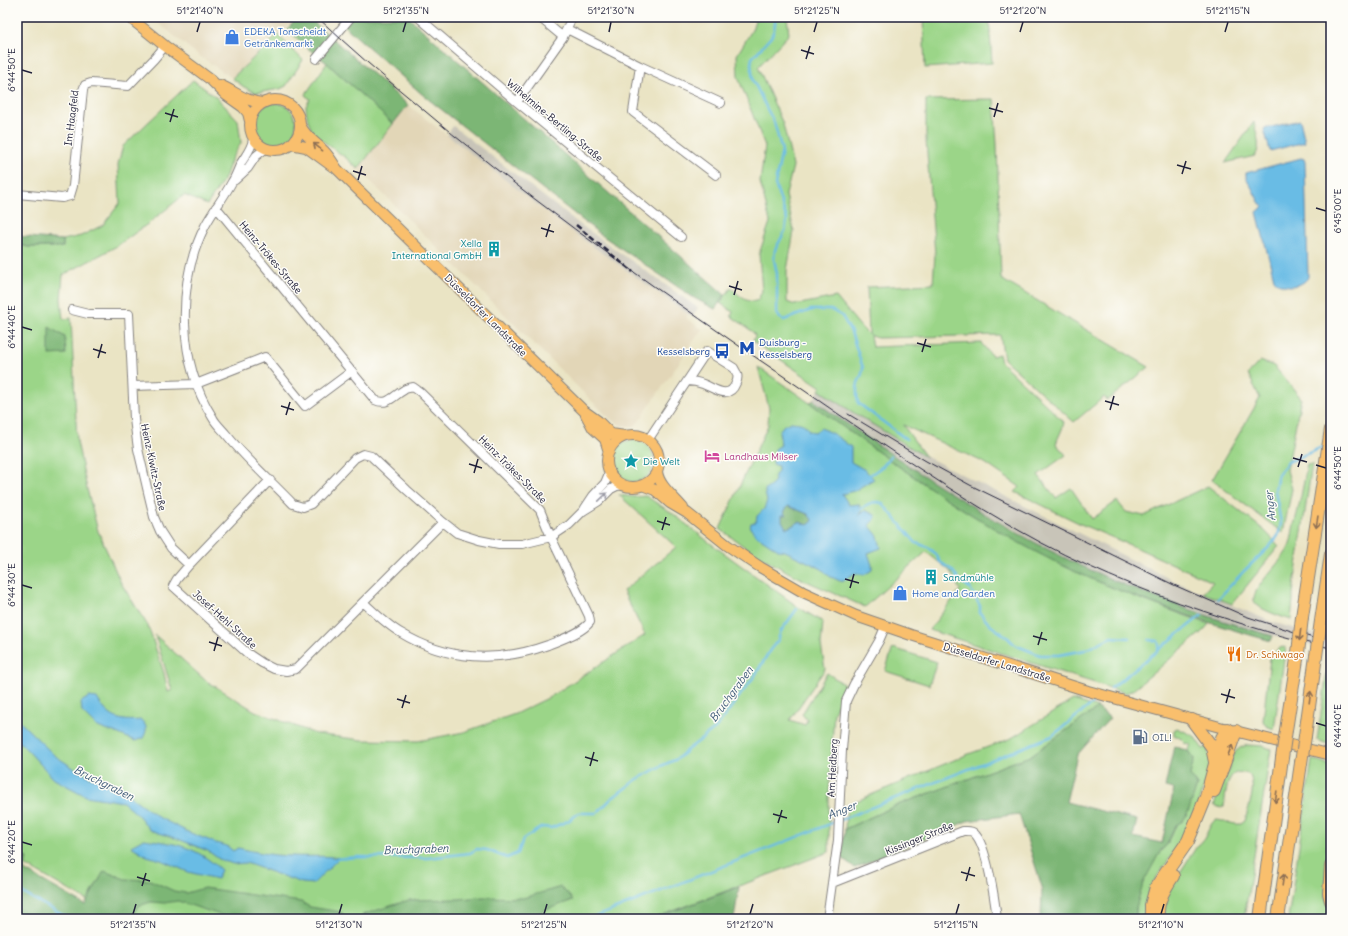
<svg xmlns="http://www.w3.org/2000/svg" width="1348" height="936" font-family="Delius,sans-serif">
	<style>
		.built { fill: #e2d6b7 }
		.industrial { fill: #c8c4b8 }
		.green { fill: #9bd588; stroke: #5e7c62 }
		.forest { fill: #7cb674; stroke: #4f6c58 }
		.water { fill: #69bce5; stroke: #466f90; fill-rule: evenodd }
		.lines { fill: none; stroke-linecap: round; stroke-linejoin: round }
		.stream { stroke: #69bce5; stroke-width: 2.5 }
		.minor-casing { stroke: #868380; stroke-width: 10 }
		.major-casing { stroke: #868380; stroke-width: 12 }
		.highway-casing { stroke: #868380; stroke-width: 14 }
		.minor { stroke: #fff; stroke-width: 8 }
		.major { stroke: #f9bf6d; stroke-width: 10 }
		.highway { stroke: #f9bf6d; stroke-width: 12 }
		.tram { stroke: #22223b; stroke-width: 1 }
		.rail { stroke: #22223b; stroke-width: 2.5; stroke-dasharray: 6 3; stroke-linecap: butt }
		.highway-bridge-casing { stroke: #868380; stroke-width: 14; stroke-linecap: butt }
		.highway-bridge { stroke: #f9bf6d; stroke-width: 12 }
		.oneway { stroke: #8e7054 }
		.oneway2 { stroke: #9c9ca7 }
		.ticks { fill: none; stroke: #22223b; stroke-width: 1.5 }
		.labels { text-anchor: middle; stroke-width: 3; stroke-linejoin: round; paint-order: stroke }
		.shop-label { font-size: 10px; fill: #366cbe; stroke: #fdfcf7; text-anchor: start }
		.street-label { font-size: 10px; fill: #22223b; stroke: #fdfcf7 }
		.culture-label { font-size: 10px; fill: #0d838f; stroke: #fdfcf7; text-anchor: start }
		.transit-label { font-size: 10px; fill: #164399; stroke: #fdfcf7; text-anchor: start }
		.hotel-label { font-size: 10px; fill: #b23c85; stroke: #fdfcf7; text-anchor: start }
		.food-label { font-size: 10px; fill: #c56008; stroke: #fdfcf7; text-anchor: start }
		.service-label { font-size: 10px; fill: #4e5e75; stroke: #fdfcf7; text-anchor: start }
		.water-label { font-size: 11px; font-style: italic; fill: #3b5876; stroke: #fdfcf7 }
		.neatline { fill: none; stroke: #22223b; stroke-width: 1.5 }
		.ticks-label { font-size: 10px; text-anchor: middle; fill: #22223b }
	</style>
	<rect width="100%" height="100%" fill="#fdfcf7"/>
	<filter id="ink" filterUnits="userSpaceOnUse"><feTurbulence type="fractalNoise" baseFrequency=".025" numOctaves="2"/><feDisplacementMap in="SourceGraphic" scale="8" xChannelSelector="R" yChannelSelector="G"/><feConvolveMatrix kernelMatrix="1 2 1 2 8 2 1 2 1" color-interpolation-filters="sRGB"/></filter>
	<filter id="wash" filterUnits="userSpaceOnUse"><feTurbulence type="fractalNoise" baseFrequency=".012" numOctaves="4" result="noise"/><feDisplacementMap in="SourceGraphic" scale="16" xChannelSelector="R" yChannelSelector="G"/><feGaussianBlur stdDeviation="0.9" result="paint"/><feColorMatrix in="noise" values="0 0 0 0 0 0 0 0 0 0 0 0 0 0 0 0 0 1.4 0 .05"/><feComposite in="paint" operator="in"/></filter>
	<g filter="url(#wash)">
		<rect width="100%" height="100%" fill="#eae4c4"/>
		<!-- built -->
		<path class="built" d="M151 17H298L232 78 198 55Z
			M408 105 571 231 687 314V319L702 329 637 424 634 426H622L610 419 358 169Z"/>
		<!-- industrial -->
		<path class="industrial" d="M453 126 578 223 698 308 692 317 571 231 447 135Z
			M819 390 854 413 927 457 1174 581 1272 622 1331 639V651L1242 627 1164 601 1096 573 1048 549 967 503 881 447 813 400Z"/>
		<!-- green -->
		<path class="green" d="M756 17H787L789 34 758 67 783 124 793 166 786 195 794 231 787 270V302L795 305 836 297 860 326 869 335 867 287 933 284 935 254 926 140V100L994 99 997 145 1001 279 1149 367 1108 400 1104 397 1074 422 1004 359 1000 335 877 338 870 335 872 347 981 343 992 356 999 354 1001 362 1064 422C1063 430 1058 436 1056 444L1066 455 1038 475 1056 498 1071 488 1092 519 1117 501 1126 512 1144 516 1208 486 1265 531 1279 546 1232 604 1203 593 1213 582 1137 548 1085 526 1015 492 1020 487 985 463 903 425 926 457 854 413 819 390 821 387 753 341 755 336 753 332 731 316 733 312 720 303 731 288C739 295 748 305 758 300L762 291 759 254 770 222 760 182 765 146 738 77 737 55 752 30Z
			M923 17H989L992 63 925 68Z
			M278 35 303 60 286 86 280 89 256 93 244 87 232 78Z
			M327 63 393 124 358 169 346 158 316 136C309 129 306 115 306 106L310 99 305 95Z
			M193 80 216 97 238 120 241 143 232 158 225 178 207 205 184 195 149 223 117 246 63 275 61 299 63 319 71 318 77 441 87 489 98 531 121 583 148 626 164 673 168 692 172 690 155 635 205 680 255 711 316 734 362 740 418 741 464 732 515 714 550 697 645 635 623 591 676 547 619 495 635 497 646 496 672 513 710 543 801 609 823 622 821 645 825 669 790 720 805 725 807 720 802 714 827 673 847 686 834 712 829 795V852L652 919H127L91 895 88 901 25 865 27 858 17 853V244L28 247H63V240L81 236 103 225 120 203 118 164 123 146Z
			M254 124a21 21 0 1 1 42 0a21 21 0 1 1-42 0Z
			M1254 122C1256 134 1262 146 1255 156L1225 163Z
			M1260 361 1274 366 1301 398 1287 470 1292 489 1283 533 1212 480 1260 398 1248 374Z
			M758 367C844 425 926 491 1017 541 1078 576 1143 601 1209 624L1203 631 1133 690 1126 693 929 630 960 590 950 571 926 552 865 607 795 576 749 550 720 529 768 425 769 408Z
			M612 461a21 21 0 1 1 42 0a21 21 0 1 1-42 0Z
			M1312 464 1293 593V600L1291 620C1283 617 1255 609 1254 600 1252 588 1282 561 1288 549 1291 544 1292 535 1293 529 1299 508 1303 487 1307 465Z
			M1286 646 1274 729 1266 726 1263 721 1270 658C1275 651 1278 648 1286 646Z
			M893 648 937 662 929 685 885 671Z
			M1330 652H1331V724L1328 744 1317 740Z
			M1073 700 1098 708 1030 756 895 806 845 829 847 805 966 755 1010 739Z
			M1177 728 1194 736 1203 749 1207 746 1211 766 1188 832 1152 884 1145 904 1144 919H1136C1134 895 1147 871 1160 852 1162 849 1165 847 1166 845 1171 839 1173 832 1176 825L1194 759 1188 751 1191 745 1184 743 1183 740 1174 735V730Z
			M1247 745 1263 746 1271 749 1244 919H1163V907L1170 888 1197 846C1207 840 1207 827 1215 820 1224 820 1232 825 1241 824L1245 821C1249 805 1256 790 1250 775 1226 764 1227 790 1224 806L1221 808 1214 805 1235 752 1240 748Z
			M1312 760C1320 761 1326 762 1331 768V822L1327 848 1326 896 1331 914V919H1288Z"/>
		<!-- forest -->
		<path class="forest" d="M299 17H308L408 105 393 124 327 63 302 44 287 29Z
			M334 17H408L725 295 715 309 694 298 600 234 423 95Z
			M17 236 63 240V247H28L17 244Z
			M49 327 65 337 66 354 49 355Z
			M813 400C889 453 965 506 1047 549 1119 586 1195 614 1273 636L1271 641C1211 624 1152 605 1094 580 992 536 900 468 810 403Z
			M788 506 808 514 813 521 808 525 799 522 790 527 786 528 781 521 782 515H784L785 510Z
			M1098 708 1110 718 1077 755 1066 802 1137 820 1133 837 1162 843 1174 789 1165 787 1174 746 1188 751 1194 759 1190 775 1197 785 1189 810 1183 821 1176 825 1166 846 1161 850 1143 883 1136 908V919H1041L1042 887 1019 814 967 821 855 868 841 857 845 829 895 806 1030 756Z
			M17 853 27 859 24 870 85 905 104 871 125 879 150 880 174 891 186 893 204 888 301 902 310 907 341 912 345 917C334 923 317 918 305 916L301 919H232L178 901 164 903 151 902 138 906 130 919H17Z
			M561 887 573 900 521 919H369L362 915 409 900 458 899 483 897 523 898Z
			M739 887 734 919H652Z"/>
		<!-- water -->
		<path class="water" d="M1300 120 1305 142 1270 151 1264 129Z
			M1301 158 1304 159 1305 162 1308 277C1303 288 1281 289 1274 279L1257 212 1263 207 1259 202 1246 177V173Z
			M791 422C799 423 805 422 809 431L815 432 821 428 835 435 851 447V462L865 470 874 479 854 491 842 494 849 505 859 504 861 510 859 516 865 510 875 515 876 518 869 525 878 536 881 548 868 553 872 565V570L864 575 855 573 846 579 840 581 829 576 822 569 785 551 778 550 756 535 750 528 751 523 756 522 757 516 764 509 767 501 765 493V490L772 485 775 480 774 477 778 471V466L773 464 775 449 781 445 779 431 784 425ZM788 506 808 514 813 521 808 525 799 522 790 527 786 528 782 521V515H786L784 513 785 510Z
			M89 697 97 698C108 718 119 722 141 720 148 726 147 731 143 738L135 741 114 732 105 730 96 726 82 712 81 702Z
			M17 719 54 755 78 771 127 794 160 818 188 832 216 843 227 846 233 851 238 848C256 852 274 856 293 856 308 857 323 855 339 858L313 884 302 883 246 863 233 864 219 859 208 851 178 839 150 830 138 815 123 802 86 796 54 779 17 739Z
			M144 839C178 844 195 846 221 870L217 879 188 872 161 860 147 856 131 846Z"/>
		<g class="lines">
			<!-- stream -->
			<path class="stream" d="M776 17 774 30 771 37 752 58 751 64 753 80 767 109 774 122 782 151 775 184 787 220 785 231 775 250 774 259 777 274V313L780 318 784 320 811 310H831L837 313 842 316 851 332 863 368C863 374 860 378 858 383 856 390 857 397 858 403L906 439
				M868 475H870L883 466 891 456
				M859 511C866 505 872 500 882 503L916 543 928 547 936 554 940 562 952 570 959 580 970 588 980 606V613L990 625 1007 637 1015 645 1040 655H1059L1085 650 1111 637 1129 638
				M1218 599 1244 571 1269 547 1278 536 1281 523 1275 490 1278 474 1288 462 1325 446
				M1149 640 1158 641 1159 645 1158 650
				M1111 688 1202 615
				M335 859 358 857 428 858 461 854 470 853 477 849 487 850 507 858 518 853 523 839 542 827 551 828 568 821 579 813H597L611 799 636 780 661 766 677 759 687 750 715 729 756 674 770 650 778 640 781 631 797 609
				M17 890 70 919
				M590 919 1052 736 1092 704"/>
		</g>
	</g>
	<g filter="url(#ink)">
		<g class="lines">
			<!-- minor casing -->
			<g class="minor-casing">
				<path id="minor" d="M418 17 517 102 681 237
					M539 17 563 37
					M567 29 640 66 721 103
					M316 59 351 17
					M640 66 633 112 716 175
					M517 102 563 37 572 17
					M253 139C252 148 246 155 241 163 238 169 236 176 232 182 224 197 213 211 205 226 176 284 178 363 213 418 216 424 222 429 226 434 246 459 271 481 293 504L303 507 311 504 355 458 363 454 371 456 407 490 443 522 457 533 479 540 499 544H522L551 537 569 525 583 511 599 501 611 489 617 486 623 485
					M235 180 248 168 256 156 265 149
					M17 194 62 198 70 196 73 186 83 90 85 85 91 83 128 86 154 59 165 46
					M216 207 375 400C388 406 393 396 404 390 406 388 410 388 413 387L420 392 540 510 551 537 589 616 590 622C582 633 560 640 548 645 498 663 447 661 401 633 387 625 375 613 363 602
					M72 310 88 314H129L134 419 138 449 148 492 154 517 160 531 171 548 189 565
					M133 386 196 384 265 357 305 406 352 371
					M648 440 707 351 734 368C737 373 739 377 736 383 729 401 714 388 703 384 698 382 693 381 687 381
					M270 480 189 565 177 579 173 586 247 653 262 663 274 669 286 671 296 669 443 522
					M585 508 593 496 605 483 610 471
					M832 883 963 831C967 831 971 830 974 833 987 844 995 902 997 919
					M827 919 838 840 842 750 846 701 854 684 879 641 885 627"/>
			</g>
			<!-- major casing -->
			<g class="major-casing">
				<path id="major" d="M129 17 165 46 211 80 226 95 243 107 248 113 250 121
					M220 85C234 91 246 102 263 103
					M250 125a25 25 0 1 1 50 0a25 25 0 1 1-50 0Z
					M300 125C307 139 314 140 324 151 329 156 333 163 337 169L584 411 598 421 611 434 625 436
					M291 144 306 147 332 166
					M586 415 593 428 605 439 609 452
					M607 461a26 26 0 1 1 52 0a26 26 0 1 1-52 0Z
					M657 471C658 485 674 497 683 508
					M642 485 655 490 670 503 687 513 727 545 760 567 803 592 856 616 911 635 1088 691 1227 729 1331 755"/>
			</g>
			<!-- highway casing -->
			<g class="highway-casing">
				<path id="highway" d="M1302 617 1331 429
					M1321 621 1331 554
					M1192 720 1212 747 1215 762
					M1286 730 1298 653
					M1305 736 1316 656
					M1214 791 1236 731
					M1331 866 1329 893 1331 901
					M1158 912C1158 899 1166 887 1173 876
					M1151 919V905L1156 887 1188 841 1206 797 1222 738 1227 729
					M1260 919 1282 758
					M1278 919 1301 763"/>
			</g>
			<!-- minor -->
			<use href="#minor" class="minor"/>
			<!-- major -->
			<use href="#major" class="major"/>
			<!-- highway -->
			<use href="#highway" class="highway"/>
			<!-- tram -->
			<path class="tram" d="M317 17C348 46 380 74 413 101 517 190 629 270 742 348 834 410 924 476 1020 531 1078 564 1140 590 1203 611 1245 625 1287 639 1331 648
				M848 414 926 461 970 485 1174 585 1245 616 1313 638"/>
			<!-- rail -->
			<path class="rail" d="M576 225 633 272"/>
			<!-- highway-bridge casing -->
			<g class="highway-bridge-casing">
				<path id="highway-bridge" d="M1298 653 1302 617
					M1316 656 1321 621
					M1282 758 1286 730
					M1301 763 1305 736"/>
			</g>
			<!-- highway-bridge -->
			<use href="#highway-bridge" class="highway-bridge"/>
		</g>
		<!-- one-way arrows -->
		<defs><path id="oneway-shaft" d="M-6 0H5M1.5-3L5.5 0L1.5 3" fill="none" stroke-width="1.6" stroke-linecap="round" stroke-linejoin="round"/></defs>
		<g class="oneway">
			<use href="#oneway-shaft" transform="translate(318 147) rotate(-141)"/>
			<use href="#oneway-shaft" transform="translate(1317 522) rotate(99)"/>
			<use href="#oneway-shaft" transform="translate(1300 635) rotate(97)"/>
			<use href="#oneway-shaft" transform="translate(1310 697) rotate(-82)"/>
			<use href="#oneway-shaft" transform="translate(1230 750) rotate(-70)"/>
			<use href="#oneway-shaft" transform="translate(1276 797) rotate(98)"/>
			<use href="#oneway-shaft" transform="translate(1283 880) rotate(-82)"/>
		</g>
		<use class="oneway2" href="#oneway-shaft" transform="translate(603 497) rotate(-44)"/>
	</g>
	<!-- ticks -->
	<path class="ticks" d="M197 32 200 22M403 32 406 22M609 32 611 22M814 32 817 22M1020 32 1023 22M1225 32 1228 22M801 50 814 54M806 59 810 46M22 70 32 73M989 108 1003 112M165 113 178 117M994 117 998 103M170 122 174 109M1177 165 1191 169M353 171 366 175M1182 174 1186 161M358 180 362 166M1316 208 1326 211M541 228 554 232M546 237 550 224M729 286 742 290M734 295 738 281M22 327 32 330M917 343 931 347M93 349 106 353M922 352 926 339M98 358 102 344M1105 401 1119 405M281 406 294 410M1110 410 1114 396M286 415 290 402M1293 458 1307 462M469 464 482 468M1316 465 1326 468M1298 467 1302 454M474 473 478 459M657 521 670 525M662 530 666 517M845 579 859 583M22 585 32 588M850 588 854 574M1033 636 1047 640M209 642 222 646M1038 645 1042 632M214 651 218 637M1221 694 1235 698M397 699 410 703M1226 703 1230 689M402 708 406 695M1316 723 1326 726M585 757 598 761M590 766 594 752M773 814 787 818M778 823 782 810M22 842 32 845M961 872 975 876M137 877 150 881M966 881 970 867M142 886 146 873M133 914 136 904M339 914 342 904M544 914 547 904M750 914 753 904M956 914 959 904M1161 914 1164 904"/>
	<!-- icons -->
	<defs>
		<g id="shop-bare" transform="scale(1.2)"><path d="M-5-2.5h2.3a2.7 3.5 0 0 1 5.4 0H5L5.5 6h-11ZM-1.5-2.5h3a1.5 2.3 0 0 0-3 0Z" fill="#3f7fe0" stroke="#fdfcf7" stroke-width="2.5" paint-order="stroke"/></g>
		<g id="building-bare" transform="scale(1.2)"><path d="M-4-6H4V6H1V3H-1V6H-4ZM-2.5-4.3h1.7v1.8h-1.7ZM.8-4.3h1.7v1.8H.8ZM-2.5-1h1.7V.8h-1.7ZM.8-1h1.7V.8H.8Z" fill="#0f9aa8" stroke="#fdfcf7" stroke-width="2.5" paint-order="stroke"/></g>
		<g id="metro-bare" transform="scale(1.2)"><path d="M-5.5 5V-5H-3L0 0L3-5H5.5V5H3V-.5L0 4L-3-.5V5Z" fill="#1a4fb4" stroke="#fdfcf7" stroke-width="2.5" paint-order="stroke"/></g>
		<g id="bus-bare" transform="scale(1.2)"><path d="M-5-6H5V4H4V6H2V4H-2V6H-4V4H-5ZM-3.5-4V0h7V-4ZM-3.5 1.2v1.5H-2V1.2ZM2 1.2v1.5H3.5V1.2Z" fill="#1a4fb4" stroke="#fdfcf7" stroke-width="2.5" paint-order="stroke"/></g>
		<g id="hotel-bare" transform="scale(1.2)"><path d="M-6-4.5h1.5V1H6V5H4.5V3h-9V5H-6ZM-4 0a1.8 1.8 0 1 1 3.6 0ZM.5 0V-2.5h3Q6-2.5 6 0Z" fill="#d1479c" stroke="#fdfcf7" stroke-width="2.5" paint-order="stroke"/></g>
		<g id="sight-bare" transform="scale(1.2)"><path d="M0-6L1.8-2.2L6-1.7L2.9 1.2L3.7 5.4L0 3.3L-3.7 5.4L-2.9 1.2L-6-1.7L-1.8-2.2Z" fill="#0f9aa8" stroke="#fdfcf7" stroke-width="2.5" paint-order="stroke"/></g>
		<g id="restaurant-bare" transform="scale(1.2)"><path d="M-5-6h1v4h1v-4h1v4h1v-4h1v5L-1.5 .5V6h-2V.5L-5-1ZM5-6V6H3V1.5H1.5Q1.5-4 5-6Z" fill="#e8710a" stroke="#fdfcf7" stroke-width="2.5" paint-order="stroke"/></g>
		<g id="fuel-bare" transform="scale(1.2)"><path d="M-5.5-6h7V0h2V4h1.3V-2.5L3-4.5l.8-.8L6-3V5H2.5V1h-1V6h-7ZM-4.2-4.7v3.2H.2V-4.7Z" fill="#5c6f8a" stroke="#fdfcf7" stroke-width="2.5" paint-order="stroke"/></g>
	</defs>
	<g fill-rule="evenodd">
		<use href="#shop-bare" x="232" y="37"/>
		<use href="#building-bare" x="494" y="249"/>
		<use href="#metro-bare" x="747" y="348"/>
		<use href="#bus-bare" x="722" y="351"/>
		<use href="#hotel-bare" x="712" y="456"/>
		<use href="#sight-bare" x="631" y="461"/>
		<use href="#building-bare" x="931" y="577"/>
		<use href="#shop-bare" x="900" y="593"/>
		<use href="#restaurant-bare" x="1234" y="654"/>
		<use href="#fuel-bare" x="1140" y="737"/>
	</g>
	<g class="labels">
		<!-- shop labels -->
		<g class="shop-label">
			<text x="244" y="35">EDEKA Tonscheidt<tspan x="244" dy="12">Getränkemarkt</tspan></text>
			<text x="912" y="597">Home and Garden</text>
		</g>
		<!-- street labels -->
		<g class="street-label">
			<text transform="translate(71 118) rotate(-83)" y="4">Im Haagfeld</text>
			<text transform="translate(555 120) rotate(40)" y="4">Wilhelmine-Bertling-Straße</text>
			<text transform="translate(271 257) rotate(50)" y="4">Heinz-Trökes-Straße</text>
			<text transform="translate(486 315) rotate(45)" y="4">Düsseldorfer Landstraße</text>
			<text transform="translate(154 467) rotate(78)" y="4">Heinz-Kiwitz-Straße</text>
			<text transform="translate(513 469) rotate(45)" y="4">Heinz-Trökes-Straße</text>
			<text transform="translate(225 619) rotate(42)" y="4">Josef-Hehl-Straße</text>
			<text transform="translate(997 662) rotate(17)" y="4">Düsseldorfer Landstraße</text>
			<text transform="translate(832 768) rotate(-87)" y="4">Am Heidberg</text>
			<text transform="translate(919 838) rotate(-22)" y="4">Kissinger Straße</text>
		</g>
		<!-- culture labels -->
		<g class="culture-label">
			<text x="482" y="247" text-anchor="end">Xella<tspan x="482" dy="12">International GmbH</tspan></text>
			<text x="643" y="465">Die Welt</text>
			<text x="943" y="581">Sandmühle</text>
		</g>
		<!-- transit labels -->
		<g class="transit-label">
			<text x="759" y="346">Duisburg -<tspan x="759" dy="12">Kesselsberg</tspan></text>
			<text x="710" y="355" text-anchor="end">Kesselsberg</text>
		</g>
		<!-- hotel labels -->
		<g class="hotel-label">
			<text x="724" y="460">Landhaus Milser</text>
		</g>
		<!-- food labels -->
		<g class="food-label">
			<text x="1246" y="658">Dr. Schiwago</text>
		</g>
		<!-- service labels -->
		<g class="service-label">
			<text x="1152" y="741">OIL!</text>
		</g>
		<!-- water labels -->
		<g class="water-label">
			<text transform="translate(1270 506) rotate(-96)" y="4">Anger</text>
			<text transform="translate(731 694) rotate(-54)" y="4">Bruchgraben</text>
			<text transform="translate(104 783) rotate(26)" y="4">Bruchgraben</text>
			<text transform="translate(842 810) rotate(-22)" y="4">Anger</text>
			<text transform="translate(416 849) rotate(-2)" y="4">Bruchgraben</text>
		</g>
	</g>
	<!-- margin -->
	<rect width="1348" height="936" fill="none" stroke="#fdfcf7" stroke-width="44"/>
	<rect x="22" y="22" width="1304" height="892" class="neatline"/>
	<g class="ticks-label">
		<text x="200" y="14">51°21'40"N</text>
		<text x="406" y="14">51°21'35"N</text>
		<text x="611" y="14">51°21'30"N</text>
		<text x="817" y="14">51°21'25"N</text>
		<text x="1023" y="14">51°21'20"N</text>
		<text x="1228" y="14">51°21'15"N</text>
		<text transform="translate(11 70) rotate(-90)" y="4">6°44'50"E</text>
		<text transform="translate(1337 211) rotate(-90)" y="4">6°45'00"E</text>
		<text transform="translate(11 327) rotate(-90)" y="4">6°44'40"E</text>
		<text transform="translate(1337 468) rotate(-90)" y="4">6°44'50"E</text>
		<text transform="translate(11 585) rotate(-90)" y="4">6°44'30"E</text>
		<text transform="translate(1337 726) rotate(-90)" y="4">6°44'40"E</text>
		<text transform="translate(11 842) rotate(-90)" y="4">6°44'20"E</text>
		<text x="133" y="928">51°21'35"N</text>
		<text x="339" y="928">51°21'30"N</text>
		<text x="544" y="928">51°21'25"N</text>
		<text x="750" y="928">51°21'20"N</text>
		<text x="956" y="928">51°21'15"N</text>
		<text x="1161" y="928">51°21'10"N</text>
	</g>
</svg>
